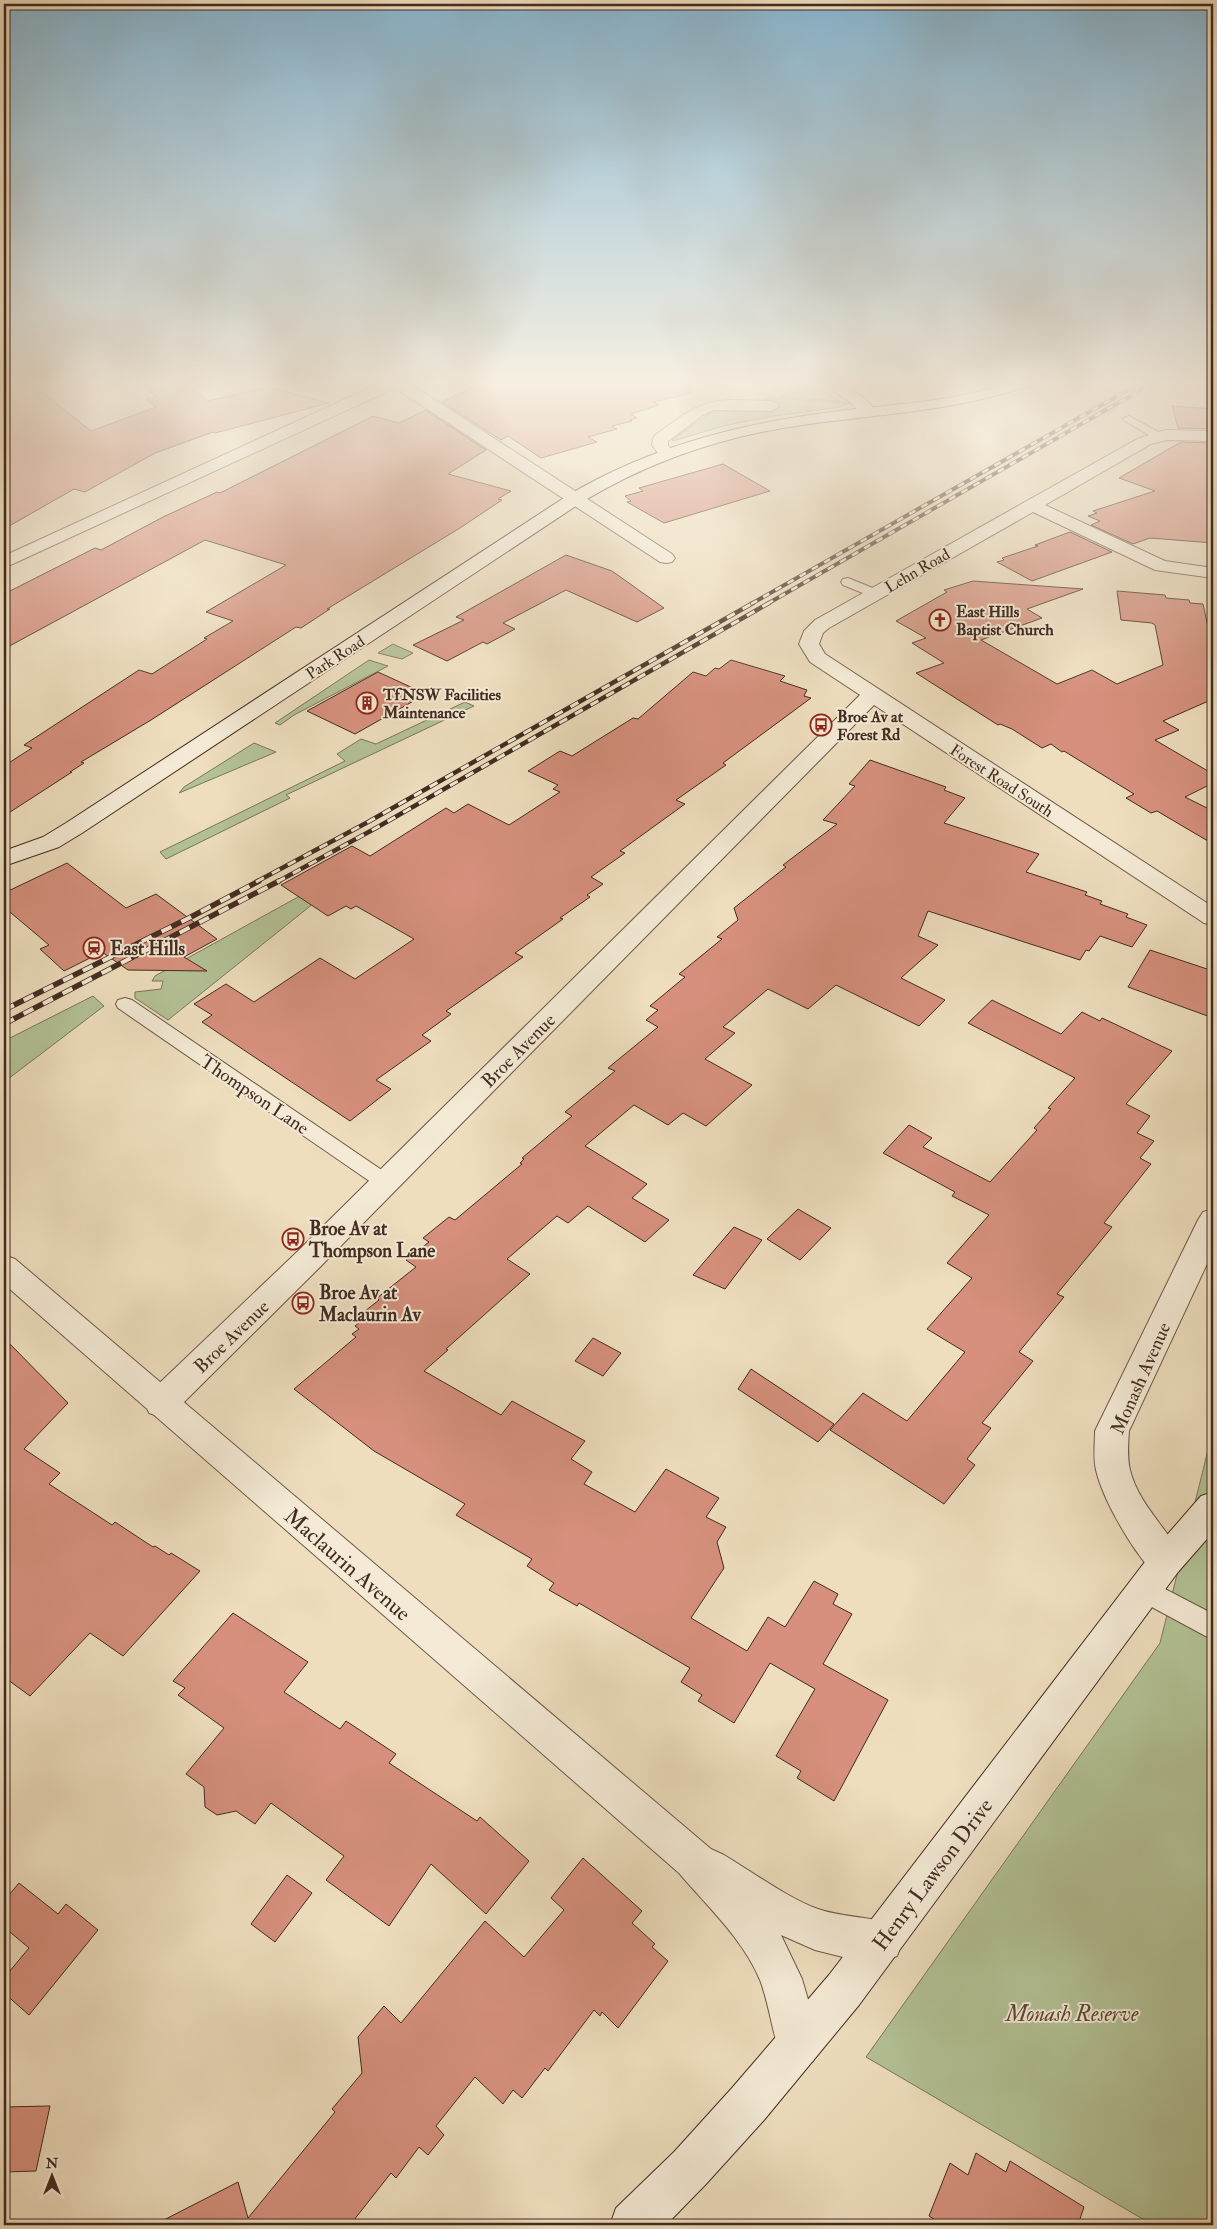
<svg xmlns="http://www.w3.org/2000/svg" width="1217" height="2229" font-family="'IM FELL Double Pica',serif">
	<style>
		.green { fill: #b3c296; stroke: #7a765c }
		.building { fill: #d6907d; stroke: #422b21 }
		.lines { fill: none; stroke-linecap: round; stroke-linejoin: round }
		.service-casing { stroke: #6d5848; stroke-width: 2 }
		.minor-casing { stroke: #6d5848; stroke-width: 2 }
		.tertiary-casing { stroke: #6d5848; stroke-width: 2 }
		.secondary-casing { stroke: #422b21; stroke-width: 2 }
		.service { fill: #f4ead5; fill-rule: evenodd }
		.minor { fill: #f4ead5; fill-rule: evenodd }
		.tertiary { fill: #f4ead5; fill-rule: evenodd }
		.secondary { fill: #f4ead5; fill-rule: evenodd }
		.rail-far2-casing { stroke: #422b21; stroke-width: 4 }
		.rail-far1-casing { stroke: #422b21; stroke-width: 4.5 }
		.rail-casing { stroke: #422b21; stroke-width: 5.5 }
		.rail-far2 { stroke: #f4ead5; stroke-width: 2.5; stroke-dasharray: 7; stroke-linecap: butt }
		.rail-far1 { stroke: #f4ead5; stroke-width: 3; stroke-dasharray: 9; stroke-linecap: butt }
		.rail { stroke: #f4ead5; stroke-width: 4; stroke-dasharray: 11; stroke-linecap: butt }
		.labels { text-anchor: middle; stroke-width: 4; stroke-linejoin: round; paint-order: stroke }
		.far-street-label { font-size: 16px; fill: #422b21; stroke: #f4ead5 }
		.far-poi-label { font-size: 16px; font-weight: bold; fill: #422b21; stroke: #f4ead5; text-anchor: start }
		.poi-label { font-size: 19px; font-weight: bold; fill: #422b21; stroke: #f4ead5; text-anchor: start }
		.street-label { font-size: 19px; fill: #422b21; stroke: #f4ead5 }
		.near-street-label { font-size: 22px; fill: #422b21; stroke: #f4ead5 }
		.near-park-label { font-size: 22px; font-style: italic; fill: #594938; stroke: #f4ead5 }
	</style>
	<rect width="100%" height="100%" fill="#eedebe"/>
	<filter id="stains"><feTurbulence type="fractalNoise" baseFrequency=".004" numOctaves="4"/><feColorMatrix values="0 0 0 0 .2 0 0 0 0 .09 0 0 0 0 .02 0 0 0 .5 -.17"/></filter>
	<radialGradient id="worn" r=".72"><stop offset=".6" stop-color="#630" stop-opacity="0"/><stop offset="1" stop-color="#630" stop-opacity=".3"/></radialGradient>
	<!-- green -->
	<path class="green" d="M797 383H809L840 401 778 397 796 389Z
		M768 398 850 403 841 407 774 416 727 425 673 441 672 440 719 407 773 410 774 402 761 401Z
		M393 644 395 645 413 653 402 659 378 653Z
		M369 660 388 666 294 715 280 725 275 723Z
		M465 702 474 706 286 795 290 798 166 859 160 852 345 761 337 754 361 739 376 744Z
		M254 743 276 752 179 793 184 787Z
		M374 855 168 1020 135 998V992L161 989 163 981H152L155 976Z
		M93 996 104 1006 4 1082V1041Z
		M1213 1430V2225H1153L866 2057 1160 1643Z"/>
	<!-- building -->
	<path class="building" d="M4 383H31L91 431 156 407 146 399 156 397 139 383H185L208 401 268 387 329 403 215 433 213 432 155 453 85 492 74 489 4 529Z
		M483 383H690L691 393 654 402 659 405 631 414 637 418 629 420 632 421 612 426 617 429 588 437 597 442 541 458 508 436 501 440 442 402Z
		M1172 406 1213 409V429L1178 428Z
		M426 410 486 450 448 474 511 491 498 499 502 500 460 528 327 609H330L301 628 296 627 151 720 81 762 84 763 70 772H72L4 816V766L32 748 24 745 139 670 152 674 207 639 204 638 233 621 206 612 286 565 205 540 4 649V594L95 548 101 550 163 517 217 492 220 493 373 416 399 423Z
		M1181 442 1213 443V543L1150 538 1133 544 1091 525 1100 521 1088 516 1097 513 1093 511 1155 491 1119 478Z
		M723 464 770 491 664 523 627 502 631 501 625 496 643 491 639 488Z
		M1070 532 1112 552 1032 581 997 562 1004 560 1002 558 1038 546 1035 545Z
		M566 555 612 571 664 608 637 622 566 590 503 623 515 629 487 644 483 642 447 661 413 645 464 620 456 617Z
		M973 581 1083 589 1027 609 1042 618 981 640 1057 684 1092 670 1117 684 1163 665 1155 625 1152 623 1121 620 1117 591 1165 595 1166 598 1189 600 1190 603 1203 604 1213 650V699L1163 721 1179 730 1155 740 1213 774V783L1185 797 1213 811V844L1157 811 1151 813 1126 798 1134 794 1064 751 1062 752 1051 744 1042 748 1012 729 1000 724 998 725 916 673 944 663 912 643 926 638 896 621 947 592 944 590Z
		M731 660 785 676 780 681 807 690 804 696 811 698 723 763 726 765 676 800 685 804 620 851 625 853 591 877 603 884 587 895 590 897 560 918 563 919 515 953 523 957 446 1011 451 1014 422 1035 431 1041 376 1080 391 1089 350 1121 202 1022 212 1015 194 1004 226 984 254 1002 320 958 355 979 414 939 356 906 351 909 346 906 328 916 281 885 352 846 370 856 446 808 454 813 468 804 509 825 560 792 553 789 558 785 528 771 560 751 572 756 633 718 638 719 693 672 706 676 715 668 719 669Z
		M378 672 426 694 355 734 307 711Z
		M870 760 946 787 944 790 965 798 944 823 1039 854 1026 872 1087 892 1085 895 1102 901 1100 904 1128 914 1126 917 1147 925 1132 947 1100 936 1089 951 1086 950 1080 960 928 911 918 936 938 945 901 978 945 1000 919 1026 836 985 808 1009 768 989 723 1027 735 1033 705 1059 752 1085 706 1126 683 1113 668 1125 634 1105 585 1146 647 1184 632 1198 669 1220 645 1242 588 1206 568 1223 557 1216 507 1259 530 1274 446 1349 448 1350 424 1371 501 1415 512 1401 585 1441 571 1459 592 1472 584 1484 635 1512 666 1469 719 1498 706 1517 726 1527 717 1542 724 1568 691 1618 747 1651 768 1617 785 1627 814 1581 838 1594 833 1604 852 1614 823 1664 888 1700 834 1801 797 1778 801 1771 776 1756 815 1689 770 1663 734 1723 698 1701 702 1695 681 1682 690 1668 579 1603 577 1606 549 1590 554 1583 527 1566 532 1559 456 1515 465 1504 374 1451 294 1389 356 1337 352 1334 359 1329 355 1326 369 1315 365 1311 379 1300 377 1298 416 1267 406 1260 429 1242 423 1238 449 1217 455 1220 522 1164 520 1163 524 1159 522 1158 572 1116 565 1112 615 1071 608 1068 658 1027 646 1020 658 1010 650 1006 685 977 679 974 722 939 717 937 738 920 734 908 786 867 783 865 837 824 823 820 855 786 849 784Z
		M67 863 126 908 156 894 217 939 184 957 207 971 128 970 102 952 64 971 40 949 49 945 4 907V893Z
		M1150 950 1213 971V1018L1128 987Z
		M992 1000 1061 1034 1082 1012 1100 1021 1102 1018 1172 1051 1126 1104 1150 1116 1137 1133 1154 1141 1140 1158 1151 1164 1104 1223 1112 1227 1057 1294 1064 1297 1019 1352 1033 1361 982 1423 991 1428 967 1459 975 1465 944 1504 830 1430 863 1393 907 1421 965 1352 927 1329 972 1278 947 1263 989 1215 952 1196 955 1192 883 1153 909 1125 932 1138 923 1147 990 1182 1037 1130 1034 1128 1051 1109 1048 1108 1075 1078 968 1023Z
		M798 1209 831 1228 800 1260 767 1239Z
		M734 1227 762 1240 725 1289 693 1275Z
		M4 1338 68 1403 24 1449 60 1473 49 1484 112 1525 115 1522 153 1547 155 1546 169 1555 171 1553 200 1571 123 1656 90 1633 30 1696 4 1677Z
		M593 1338 621 1353 603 1376 575 1361Z
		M751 1369 834 1424 818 1442 738 1389Z
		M233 1613 308 1662 284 1692 340 1729 346 1721 396 1754 389 1763 477 1821 480 1817 529 1861 486 1914 431 1864 389 1926 326 1880 344 1856 271 1803 255 1824 236 1811 217 1815 205 1807 204 1787 186 1774 224 1728 178 1695 185 1688 173 1681Z
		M583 1858 642 1911 632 1923 655 1944 652 1947 668 1961 618 2028 602 2012 600 2016 594 2010 548 2071 545 2068 522 2098 513 2090 503 2104 475 2077 436 2126 444 2135 428 2155 419 2147 396 2178 391 2173 350 2225H154L238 2182 248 2218 335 2112 332 2109 362 2073 358 2037 384 2006 401 2023 485 1921 524 1957 564 1910 551 1898Z
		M287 1875 312 1893 275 1942 251 1924Z
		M19 1883 58 1914 66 1904 98 1930 29 2015 4 1993V1978L29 1948 4 1927V1901Z
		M50 2106 36 2171 4 2172V2107Z
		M976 2153 1006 2172 1010 2161 1084 2207 1078 2225H943L929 2216 950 2163 968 2175Z"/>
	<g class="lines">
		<!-- service casing -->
		<g class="service-casing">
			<path id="service" d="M1129 416 1162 434 1164 436 1158 439 1154 438 1125 421 1123 419Z
				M848 578 880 591 882 594 875 598 843 585 841 582 843 579Z
				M125 998 132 1000 392 1177 395 1182 392 1187 385 1190 378 1187 118 1008 116 1004 118 1000Z
				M1144 1578 1213 1614V1640L1135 1598 1131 1590 1135 1582Z"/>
		</g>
		<!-- minor casing -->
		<g class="minor-casing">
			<path id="minor" d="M380 383H409L672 554 675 558 672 562 666 563 660 562 395 388 4 568V556Z
				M818 383C843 383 862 391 877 413L874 416H864L849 401Z
				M729 400 771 401 776 403 779 406 776 409 771 411 714 410 703 415 668 441V445L674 453 672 456H660L652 445 654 436C681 417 695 402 729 400Z
				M1166 430 1213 431V441L1167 440 1151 444 1045 505 1165 561 1213 568V578L1155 570 1033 512 829 628 823 633 819 644 825 654 1213 907V925L1204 923 874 705 319 1268 173 1413 161 1417 149 1413 145 1403 149 1393 297 1252 860 695 810 662 799 644 804 631 815 620 1139 438Z
				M1213 1209V1251L1129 1431C1128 1444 1127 1457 1130 1470 1139 1506 1169 1529 1184 1561L1178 1572 1166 1577C1161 1575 1156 1574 1152 1571 1131 1548 1103 1500 1096 1470 1093 1457 1095 1444 1095 1431L1198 1220 1203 1212Z"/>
		</g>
		<!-- tertiary casing -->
		<g class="tertiary-casing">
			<path id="tertiary" d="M4 1255 15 1259 711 1849 724 1855C751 1871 789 1899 818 1909 844 1918 872 1916 897 1926L903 1941 897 1956 882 1962 843 1957 815 1950 781 1935 802 1979 812 2013 820 2046 813 2061 798 2068 783 2061C772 2035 770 2006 760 1980 743 1939 707 1906 679 1873L4 1284Z"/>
		</g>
		<!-- secondary casing -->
		<g class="secondary-casing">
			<path id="secondary" d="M1008 383H1031L1029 386C955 411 879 414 802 425 723 436 650 461 582 502L82 833 59 847 4 866V851L43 837 66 823 570 494C653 446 738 424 832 412 891 404 951 403 1008 383Z
				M1213 1492V1532L1178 1572 859 2005 764 2120 706 2184 666 2225H610L616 2208 674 2152 732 2088 829 1975 1154 1550 1201 1496Z"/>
		</g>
		<!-- service -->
		<use href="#service" class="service"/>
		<!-- minor -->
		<use href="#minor" class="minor"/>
		<!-- tertiary -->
		<use href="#tertiary" class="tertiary"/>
		<!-- secondary -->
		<use href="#secondary" class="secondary"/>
		<!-- rail-far2 casing -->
		<g class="rail-far2-casing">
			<path id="rail-far2" d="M751 604 1133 387
				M767 604 1153 383"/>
		</g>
		<!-- rail-far1 casing -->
		<g class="rail-far1-casing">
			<path id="rail-far1" d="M256 882 368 822 753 603
				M277 882 376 828 769 603"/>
		</g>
		<!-- rail casing -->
		<g class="rail-casing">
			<path id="rail" d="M4 1010 189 918 259 881
				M4 1024 279 881"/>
		</g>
		<!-- rail-far2 -->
		<use href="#rail-far2" class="rail-far2"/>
		<!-- rail-far1 -->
		<use href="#rail-far1" class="rail-far1"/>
		<!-- rail -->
		<use href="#rail" class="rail"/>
	</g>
	<!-- sky -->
	<linearGradient id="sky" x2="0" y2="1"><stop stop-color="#88b7d2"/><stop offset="0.55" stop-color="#f7f0e2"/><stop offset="1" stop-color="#f7f0e2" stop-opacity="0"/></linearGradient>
	<rect width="1217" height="695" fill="url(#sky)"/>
	<!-- icons -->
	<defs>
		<g id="church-ring" transform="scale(1.125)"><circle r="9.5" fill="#f4ead5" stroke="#8f2418" stroke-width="1.5"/><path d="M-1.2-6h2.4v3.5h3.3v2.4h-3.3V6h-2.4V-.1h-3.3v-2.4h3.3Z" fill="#8f2418"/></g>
		<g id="building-ring" transform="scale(1.125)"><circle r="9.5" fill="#f4ead5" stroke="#8f2418" stroke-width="1.5"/><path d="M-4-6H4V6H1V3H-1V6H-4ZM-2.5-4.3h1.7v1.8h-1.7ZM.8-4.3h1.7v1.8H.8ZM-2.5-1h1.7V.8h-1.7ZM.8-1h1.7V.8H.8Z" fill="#8f2418"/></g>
		<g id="bus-ring" transform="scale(1.125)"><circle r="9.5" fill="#f4ead5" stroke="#8f2418" stroke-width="1.5"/><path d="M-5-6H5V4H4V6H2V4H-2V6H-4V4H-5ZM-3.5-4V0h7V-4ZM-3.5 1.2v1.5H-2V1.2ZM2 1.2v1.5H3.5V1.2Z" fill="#8f2418"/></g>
		<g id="station-ring" transform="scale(1.125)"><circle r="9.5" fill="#f4ead5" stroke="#8f2418" stroke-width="1.5"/><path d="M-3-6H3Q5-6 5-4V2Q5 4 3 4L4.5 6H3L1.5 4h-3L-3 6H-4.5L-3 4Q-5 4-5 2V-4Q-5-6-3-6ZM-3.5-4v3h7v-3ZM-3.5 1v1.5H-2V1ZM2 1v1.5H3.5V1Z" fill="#8f2418"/></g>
	</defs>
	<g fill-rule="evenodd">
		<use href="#church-ring" x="940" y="620"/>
		<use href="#building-ring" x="367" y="703"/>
		<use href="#bus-ring" x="821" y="725"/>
		<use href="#station-ring" x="94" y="948"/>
		<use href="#bus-ring" x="293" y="1239"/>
		<use href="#bus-ring" x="303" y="1303"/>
	</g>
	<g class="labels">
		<!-- far-street labels -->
		<g class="far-street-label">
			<text transform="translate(917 570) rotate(-30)" y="6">Lehn Road</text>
			<text transform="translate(335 657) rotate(-33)" y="6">Park Road</text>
			<text transform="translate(1002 780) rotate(33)" y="6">Forest Road South</text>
		</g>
		<!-- far-poi labels -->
		<g class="far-poi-label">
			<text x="956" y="617">East Hills<tspan x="956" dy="18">Baptist Church</tspan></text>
			<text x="383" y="700">TfNSW Facilities<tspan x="383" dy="18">Maintenance</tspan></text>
			<text x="837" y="722">Broe Av at<tspan x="837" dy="18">Forest Rd</tspan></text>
		</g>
		<!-- poi labels -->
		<g class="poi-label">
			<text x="110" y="955">East Hills</text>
			<text x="309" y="1235">Broe Av at<tspan x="309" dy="22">Thompson Lane</tspan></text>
			<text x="319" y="1299">Broe Av at<tspan x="319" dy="22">Maclaurin Av</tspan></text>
		</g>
		<!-- street labels -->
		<g class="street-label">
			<text transform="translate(518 1050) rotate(-45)" y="7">Broe Avenue</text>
			<text transform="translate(255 1094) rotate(34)" y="7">Thompson Lane</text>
			<text transform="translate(231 1336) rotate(-44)" y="7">Broe Avenue</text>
			<text transform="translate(1140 1378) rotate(-66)" y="7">Monash Avenue</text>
		</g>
		<!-- near-street labels -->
		<g class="near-street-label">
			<text transform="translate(348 1564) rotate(41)" y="8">Maclaurin Avenue</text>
			<text transform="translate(932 1874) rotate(-53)" y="8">Henry Lawson Drive</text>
		</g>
		<!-- near-park labels -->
		<g class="near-park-label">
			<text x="1072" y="2021">Monash Reserve</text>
		</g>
	</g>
	<!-- margin -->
	<rect width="1217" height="2229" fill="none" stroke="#eedebe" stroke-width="20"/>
	<rect x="5" y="5" width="1207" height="2219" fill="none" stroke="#422b21" stroke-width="2.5"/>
	<rect x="10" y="10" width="1197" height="2209" fill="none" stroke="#422b21"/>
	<!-- north arrow -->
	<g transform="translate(52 2176)" stroke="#f4ead5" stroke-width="4" paint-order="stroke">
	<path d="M0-4L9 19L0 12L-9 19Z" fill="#422b21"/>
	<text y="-8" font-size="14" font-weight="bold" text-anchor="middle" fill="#422b21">N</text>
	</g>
	<rect width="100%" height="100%" filter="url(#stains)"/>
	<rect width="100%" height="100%" fill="url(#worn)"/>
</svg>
